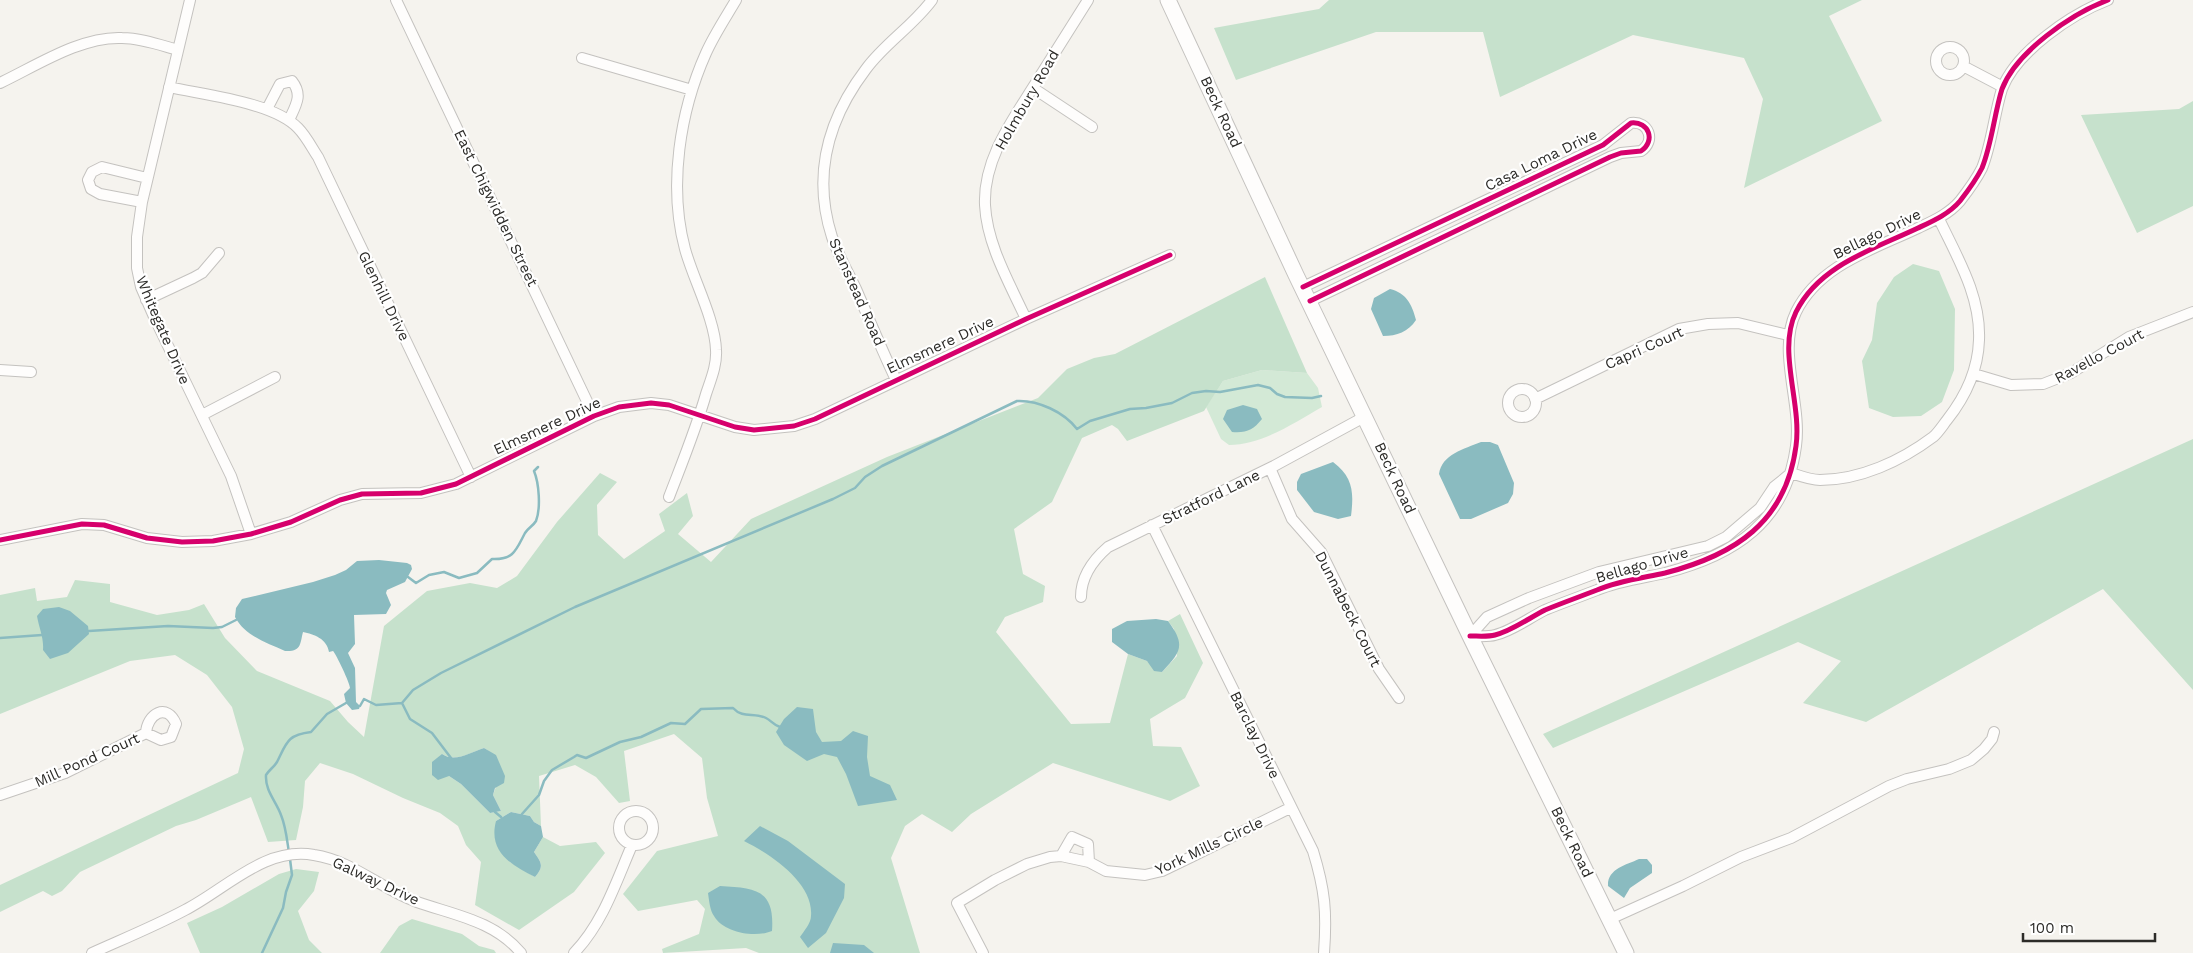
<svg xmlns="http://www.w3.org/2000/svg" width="2193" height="953" font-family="'Work Sans',sans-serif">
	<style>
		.green { fill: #d3e9d6 }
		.forest { fill: #c6e1cc; fill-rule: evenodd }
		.water { fill: #8abbc0 }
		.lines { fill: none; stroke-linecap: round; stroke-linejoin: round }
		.stream { stroke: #8abbc0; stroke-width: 2.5 }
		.street-casing { stroke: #c4c2bf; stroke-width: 12 }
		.secondary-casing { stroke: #c4c2bf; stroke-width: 17 }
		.street { stroke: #fefdfc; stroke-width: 10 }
		.secondary { stroke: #fefdfc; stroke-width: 15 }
		.cycleway-casing { stroke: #fff; stroke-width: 8 }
		.cycleway { stroke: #d6006c; stroke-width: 5 }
		.labels { text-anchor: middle; stroke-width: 4.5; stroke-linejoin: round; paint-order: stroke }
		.street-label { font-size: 15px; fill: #2c2b28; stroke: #fff }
	</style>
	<rect width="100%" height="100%" fill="#f5f3ee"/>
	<!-- green -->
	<path class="green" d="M1262 370 1307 373 1318 388 1322 407C1294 423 1262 445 1229 445L1221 439 1206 407 1223 381Z"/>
	<!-- forest -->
	<path class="forest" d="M1329 0H1862L1829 16 1882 121 1744 188 1763 99 1744 58 1633 35 1500 97 1483 32H1376L1236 80 1214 28 1319 9Z
		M2193 101V206L2137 233 2081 115 2179 109Z
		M1913 264 1939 271 1955 309 1954 370 1942 402 1921 416 1893 417 1869 408 1862 361 1872 340 1877 303 1894 277Z
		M1265 277 1307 373 1262 370 1223 381 1204 411 1127 441 1118 429 1112 425 1082 438 1052 502 1014 529 1023 574 1045 586 1043 602 1005 617 996 632 1071 724 1110 723 1128 654 1147 661 1162 672 1177 656 1174 629 1168 621 1180 614 1203 663 1185 698 1150 719 1153 746 1181 747 1200 786 1170 801 1053 763 971 814 952 832 922 814 905 826 891 858 920 953H759L746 948 663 953 662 949 699 934 705 909 697 900 638 911 623 894 657 851 718 836 707 798 702 758 674 734 624 751 630 801 619 803 596 777 575 765 539 776 541 826 534 822 530 816 511 812 496 821 510 862 535 877C544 867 542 863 534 852L543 837 560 846 596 842 605 853 574 892 519 930 475 905 481 862 466 845 458 826 440 813 403 798 353 774 320 763 305 781 303 807 296 840 268 842 251 797 196 820 176 826 80 872 62 891 52 896 43 891 0 912V885L238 773 244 749 232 707 207 675 175 655 130 661 0 714V595L35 588 37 601 67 597 75 580 110 584V602L157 615 189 610 204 604 225 638 257 671 330 701 348 722 364 737 384 626 427 591 470 583 497 588 517 576 557 522 600 473 617 482 597 505 598 535 624 559 665 531 659 514 687 493 693 516 678 534 711 562 751 519 887 457 1038 398 1067 369 1094 358 1115 354ZM484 748C506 761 501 773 493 795L501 811 490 813 461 784 449 776 442 754C456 763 471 752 484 748Z
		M2193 439V690L2103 589 1866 722 1803 703 1841 661 1798 642 1553 748 1543 734Z
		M296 869 319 872 314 891 298 911 309 940 322 953H200L187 923 222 907 279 874Z
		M412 919 462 934 479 946 494 950 496 953H380L399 926Z"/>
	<!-- water -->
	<path class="water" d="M1390 289C1406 293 1412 304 1416 320 1408 332 1397 336 1383 336L1371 309 1374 298Z
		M1243 405 1257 409 1262 419C1253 430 1247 433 1232 432L1223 419 1227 410Z
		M1481 442H1490L1498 445 1514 483 1513 494 1508 503 1471 519H1460L1439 474C1442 454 1464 449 1481 442Z
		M1333 462C1353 477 1354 492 1351 516L1338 519 1314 512 1297 490V482L1301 474Z
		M379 560 407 563 411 565 412 569 405 582 387 590 386 593 391 605 386 614 354 615 355 644 348 653 355 668 356 702 360 706 359 709 352 710 346 703 344 694 350 688C350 683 336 654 333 651L329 652C327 639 314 634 303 632 300 643 302 652 285 651 267 643 245 636 235 617L236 608 242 599 313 582 335 575 346 570 357 561Z
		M59 607 70 611 88 626 89 634 68 653 50 659 43 650C44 638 39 628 37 616L43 609Z
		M1156 619 1168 621C1186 645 1181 652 1162 672L1154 671 1147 661 1128 654 1112 642V629L1127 621Z
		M797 707 813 709 816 732 822 742 841 741 853 731 868 736 867 757 870 776 890 785 897 800 858 806 846 774 837 757 824 754 807 761 784 745 776 732 784 719Z
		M484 748 496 755 505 776 504 783 495 788 493 795 501 811 490 813 461 784 449 776 438 780 432 775V762L442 754C455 763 471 752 484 748Z
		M511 812 530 816 534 822 541 826 543 837 534 852C542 863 544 867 535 877 511 865 488 852 496 821Z
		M760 826 788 841 845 884 844 898 826 933 808 948 800 937C804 931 811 923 811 916 814 883 770 854 744 841Z
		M1639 859H1647L1652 865V873L1630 888 1624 898 1608 886C1607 869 1626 865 1639 859Z
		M720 886C755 888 775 889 772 931 755 938 724 933 714 916 710 911 709 900 708 893Z
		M833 943 864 945 874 953H830Z"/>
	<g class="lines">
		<!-- stream -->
		<path class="stream" d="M408 577 416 583 429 575 444 572 459 578 477 573 492 559C514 560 516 550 525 533 528 528 533 526 536 521 541 508 539 483 534 471L538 467
			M89 631 168 626 213 628 222 627 236 620
			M0 638 42 635
			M402 703 410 719 432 733 451 758
			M360 706 364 699 376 705 402 703 413 690 441 673 575 607 833 499 855 488 865 477 882 466 1017 401C1038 400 1064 412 1077 429L1090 421 1130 409 1146 408 1172 403 1192 393 1206 391 1220 392 1258 385 1270 388 1277 394 1285 397 1312 398 1321 396
			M495 812 501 817
			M522 814 539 795 544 781 552 770 574 757 577 755 586 758 620 742 641 737 671 723 685 724 701 709 733 708C743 719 754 712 766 718 772 721 772 724 780 727
			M289 853C287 840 286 827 281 815 276 801 265 791 266 775 269 770 274 767 277 762 287 742 287 735 311 732L327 714 346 703
			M262 953 283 908 286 892 292 875 290 859"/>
		<!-- street casing -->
		<g class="street-casing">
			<path id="street" d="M190 0 142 202 137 237V268L141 287 155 319 231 476 251 534
				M396 0 594 416
				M1936 61a14 14 0 1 1 28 0a14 14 0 1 1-28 0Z
				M582 58 692 90
				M1963 66 2003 87
				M0 83C36 66 81 36 122 38 141 38 160 45 178 50
				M169 87C204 95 273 102 298 128 306 136 312 148 318 157L471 477
				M1033 88 1092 127
				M267 109 280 84 292 81C303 95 296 105 289 120
				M142 202 100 194 91 189 88 180 92 172 102 167 147 178
				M1303 287 1603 145 1631 123C1649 121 1656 141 1641 151L1621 153 1610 157 1310 301
				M146 300 193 278 202 273 219 253
				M1026 319C1010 284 987 245 985 205 983 158 1014 118 1037 81 1054 54 1071 27 1088 0
				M0 370 31 372
				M1974 374 2011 385 2043 384 2071 373 2129 337 2193 312
				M896 380C882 350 869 319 856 289 848 272 838 255 832 237 812 175 828 119 866 69 885 43 913 26 932 0
				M1508 403a14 14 0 1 1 28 0a14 14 0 1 1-28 0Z
				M1535 399 1679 329 1708 324 1738 323 1788 335
				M202 415 275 377
				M1270 468 1292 519 1321 552 1379 669 1399 698
				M1791 473C1800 476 1811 480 1820 480 1860 480 1901 461 1933 437 1938 433 1943 425 1947 420 1966 396 1978 371 1979 340 1981 296 1957 257 1939 219
				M669 497C682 463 696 429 706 394 711 379 717 365 716 350 715 319 693 279 685 249 668 186 680 111 706 53 714 35 726 17 736 0
				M1152 525 1313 851C1325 890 1327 912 1324 953
				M0 540 82 524 104 525 147 538 182 542 213 541 251 534 291 522 340 500 362 494 421 493 456 484 594 416 619 407 651 403 669 405 735 427 754 430 794 426 815 419 1026 319 1170 255
				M1081 597C1081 577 1093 560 1108 547L1274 466 1366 416
				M1470 636C1478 636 1488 637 1495 635 1512 631 1529 618 1545 610 1562 603 1579 597 1597 590 1618 581 1642 578 1665 573 1735 555 1786 522 1796 446 1802 403 1777 351 1796 312 1819 265 1874 249 1918 228 1933 221 1949 214 1960 201 1967 192 1977 178 1982 168 1992 143 1994 115 2002 89 2016 52 2071 14 2108 0
				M1470 636 1487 617 1529 598 1599 572 1708 546 1726 537 1760 508 1774 487 1790 474
				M0 795 65 773 146 733 161 740 171 737 176 724C167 702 147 714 146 733
				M619 828a17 17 0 1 1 34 0a17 17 0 1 1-34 0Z
				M1061 856 1072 837 1088 844 1089 862
				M1610 919 1683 886 1741 857 1791 838 1889 786 1907 779 1949 769 1971 760 1984 749 1992 739 1994 732
				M92 953C123 939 155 926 185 910 226 889 265 846 314 855 353 861 381 889 417 902 454 915 495 921 521 953
				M574 953C603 923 616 882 632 845
				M983 953 957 903 995 880 1027 864 1050 857 1061 856 1089 862 1106 871 1145 875 1162 871 1191 857 1290 808"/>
		</g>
		<!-- secondary casing -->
		<g class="secondary-casing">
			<path id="secondary" d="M1168 0 1296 275 1470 636 1626 953"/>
		</g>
		<!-- street -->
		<use href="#street" class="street"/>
		<!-- secondary -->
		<use href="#secondary" class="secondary"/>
		<!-- cycleway casing -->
		<g class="cycleway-casing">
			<path id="cycleway" d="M1303 287 1603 145 1631 123C1649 121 1656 141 1641 151L1621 153 1610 157 1310 301
				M0 540 82 524 104 525 147 538 182 542 213 541 251 534 291 522 340 500 362 494 421 493 456 484 594 416 619 407 651 403 669 405 735 427 754 430 794 426 815 419 1026 319 1170 255
				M1470 636C1478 636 1488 637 1495 635 1512 631 1529 618 1545 610 1562 603 1579 597 1597 590 1618 581 1642 578 1665 573 1735 555 1786 522 1796 446 1802 403 1777 351 1796 312 1819 265 1874 249 1918 228 1933 221 1949 214 1960 201 1967 192 1977 178 1982 168 1992 143 1994 115 2002 89 2016 52 2071 14 2108 0"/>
		</g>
		<!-- cycleway -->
		<use href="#cycleway" class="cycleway"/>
	</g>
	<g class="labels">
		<!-- street labels -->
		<g class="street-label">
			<text transform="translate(1027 100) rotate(-60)" y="5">Holmbury Road</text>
			<text transform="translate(1221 112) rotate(65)" y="5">Beck Road</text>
			<text transform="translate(1541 160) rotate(-26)" y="5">Casa Loma Drive</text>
			<text transform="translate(496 208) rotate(64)" y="5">East Chigwidden Street</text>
			<text transform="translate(1877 234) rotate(-26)" y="5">Bellago Drive</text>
			<text transform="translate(857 292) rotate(66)" y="5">Stanstead Road</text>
			<text transform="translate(384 296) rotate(64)" y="5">Glenhill Drive</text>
			<text transform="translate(163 330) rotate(67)" y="5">Whitegate Drive</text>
			<text transform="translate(940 345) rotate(-25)" y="5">Elmsmere Drive</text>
			<text transform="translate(1644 348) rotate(-24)" y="5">Capri Court</text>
			<text transform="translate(2099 356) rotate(-28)" y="5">Ravello Court</text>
			<text transform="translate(547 426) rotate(-25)" y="5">Elmsmere Drive</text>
			<text transform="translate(1395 478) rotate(65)" y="5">Beck Road</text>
			<text transform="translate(1211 497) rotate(-26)" y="5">Stratford Lane</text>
			<text transform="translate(1642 565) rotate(-16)" y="5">Bellago Drive</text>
			<text transform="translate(1348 609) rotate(63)" y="5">Dunnabeck Court</text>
			<text transform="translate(1255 735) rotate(64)" y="5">Barclay Drive</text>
			<text transform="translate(87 760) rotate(-24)" y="5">Mill Pond Court</text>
			<text transform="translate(1572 842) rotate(64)" y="5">Beck Road</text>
			<text transform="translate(1209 846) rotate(-25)" y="5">York Mills Circle</text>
			<text transform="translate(376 881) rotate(25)" y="5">Galway Drive</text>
		</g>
	</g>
	<!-- scale -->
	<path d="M2023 933v8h132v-8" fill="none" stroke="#2c2b28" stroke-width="2.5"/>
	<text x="2030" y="933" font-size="15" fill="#2c2b28" stroke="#ffffff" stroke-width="4" paint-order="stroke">100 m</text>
</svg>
